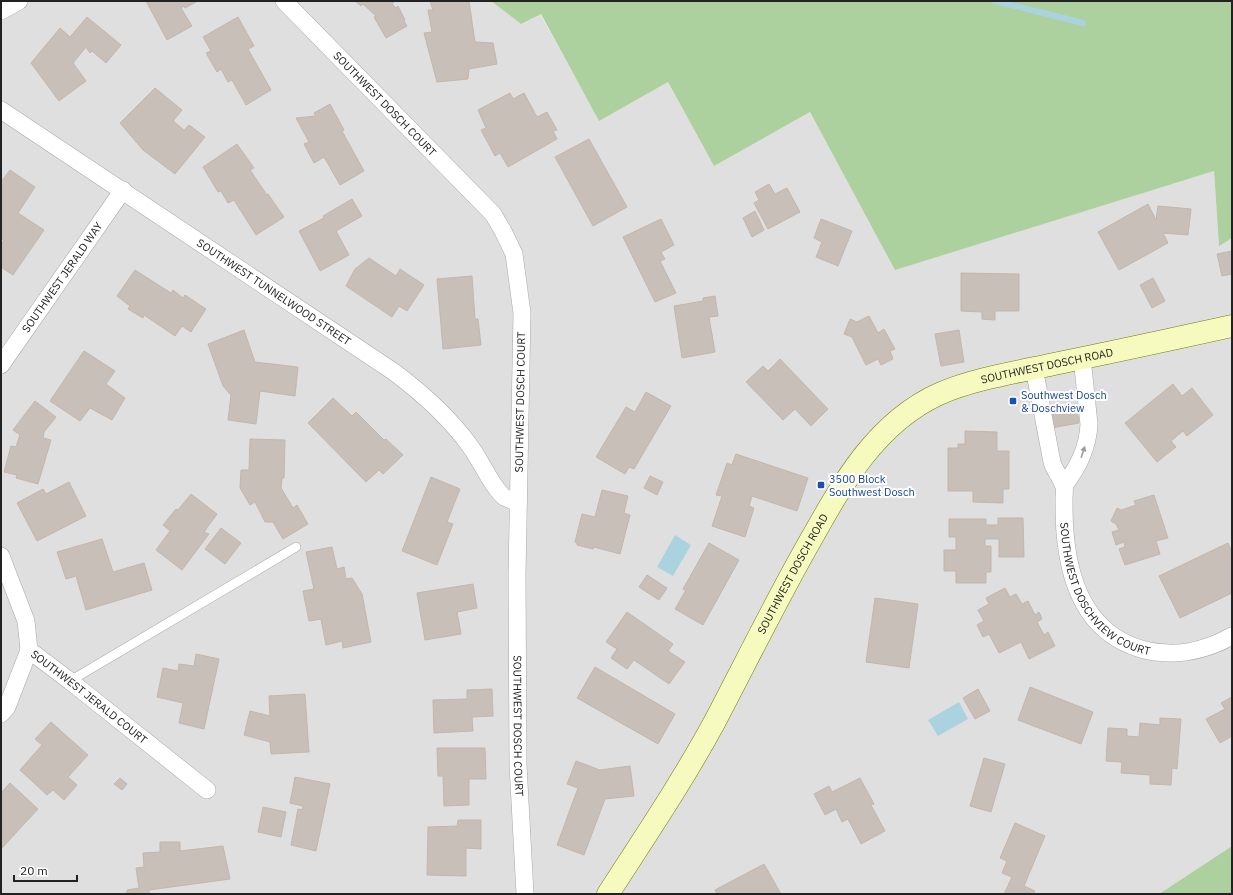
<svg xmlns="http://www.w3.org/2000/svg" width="1233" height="895" font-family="'IBM Plex Sans',sans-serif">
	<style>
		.residential { fill: #e0dfdf }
		.forest { fill: #add19e }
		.water { fill: #aad3df }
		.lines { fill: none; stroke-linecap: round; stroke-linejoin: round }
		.stream { stroke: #aad3df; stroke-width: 6 }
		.building { fill: #c7bfb8; stroke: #c4b6ab }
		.lane-casing { stroke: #a9a9a9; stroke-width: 10 }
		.street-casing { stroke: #a9a9a9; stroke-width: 18 }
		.secondary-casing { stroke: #707d05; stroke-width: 23 }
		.lane { stroke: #fff; stroke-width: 9 }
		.street { stroke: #fff; stroke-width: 17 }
		.secondary { stroke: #f7fabf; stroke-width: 22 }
		.oneway { fill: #9c9c9c }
		.transit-dot { fill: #1a4fb4; stroke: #fff; stroke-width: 1.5 }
		.labels { text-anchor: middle; stroke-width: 4; stroke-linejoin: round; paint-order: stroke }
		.street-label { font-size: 11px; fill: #222; stroke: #fff }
		.transit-label { font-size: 11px; fill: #164399; stroke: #fff; text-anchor: start }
	</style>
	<rect width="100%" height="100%" fill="#f2efe9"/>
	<!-- residential -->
	<path class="residential" d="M1 1H491L521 24 540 14 599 120 668 82 714 166 810 112 895 269 1214 171 1219 245 1232 238V846L1159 894H1Z"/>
	<!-- forest -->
	<path class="forest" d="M491 1H1232V238L1219 246 1214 171 895 270 810 112 714 166 668 82 599 121 541 14 521 24Z
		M1232 846V894H1159Z"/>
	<!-- water -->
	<path class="water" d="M675 535 691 545 673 576 657 567Z
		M959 702 968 719 938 736 928 720Z"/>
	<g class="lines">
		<!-- stream -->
		<path class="stream" d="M995 1 1083 23"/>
	</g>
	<!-- building -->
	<path class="building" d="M146 1H198L185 8 184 6 181 8 192 26 167 40Z
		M355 1H395L392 4 396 8 398 6 405 20 404 21 407 26 386 38 374 17 376 16 363 4 361 6Z
		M430 1H469L475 42 493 43 497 64 469 69 468 79 437 82 424 33 432 32 428 10H433Z
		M87 17 121 45 106 63 92 51 90 53 86 47 73 63 86 81 59 101 31 63 60 28 70 37Z
		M238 17 254 46 248 49 271 90 246 105 232 80 228 82 221 69 217 72 206 53 211 51 203 37Z
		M155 88 182 110 173 121 184 130 189 125 205 137 175 174 143 150 120 123Z
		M510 93 513 99 524 93 537 117 547 112 557 130 553 131 557 139 508 167 500 153 495 156 481 130 486 128 478 110Z
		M330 104 344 130 342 131 364 171 340 185 324 157 314 163 304 144 309 142 296 118 316 116 314 113Z
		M589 139 627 207 593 226 555 157Z
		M237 144 254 168 250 170 267 195 268 194 284 217 256 235 234 200 228 203 221 191 218 192 203 167Z
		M10 170 35 187 18 213 44 230 13 275 1 267V245L4 240 1 238V182Z
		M769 184 775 194 787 188 800 212 768 229 754 203 759 200 755 192Z
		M352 199 362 216 336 231 349 255 320 271 299 231 324 218 323 216Z
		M1148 204 1156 220 1158 206 1191 209 1188 235 1163 233 1168 243 1119 270 1098 232Z
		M755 211 764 230 752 237 743 218Z
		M661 219 674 245 661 252 665 259 660 261 676 293 655 302 623 237Z
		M821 219 852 231 838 266 816 257 822 242 814 238Z
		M1232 251V274L1222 276 1217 254Z
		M369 258 396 276 400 269 424 285 407 311 399 306 392 317 346 286 355 269Z
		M135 270 171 293 173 290 183 298 185 295 206 309 191 332 182 326 175 336 144 315 143 318 128 309 130 306 117 296Z
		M961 273 1019 274V311H995V320L982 319V312L961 311Z
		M472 276 475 319H478L481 345 443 349 437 279Z
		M1153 278 1165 301 1152 308 1140 285Z
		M715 296 718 316 709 317 715 352 682 358 674 306 703 301V298Z
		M869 316 878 333 884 329 895 349 890 351 893 359 881 365 878 359 866 365 852 337 844 334 850 319 857 322Z
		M244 330 255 362 298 367 295 396 260 391 256 424 228 420 231 395 223 386 208 344Z
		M959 330 964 362 941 366 935 334Z
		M84 351 115 371 106 384 125 398 112 420 90 408 80 421 50 401Z
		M780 359 828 409 811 426 795 409 783 420 746 382 763 366 768 371Z
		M1173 384 1182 396 1192 388 1213 415 1187 436 1183 431 1171 441 1176 447 1157 462 1125 423Z
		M646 392 671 406 634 469 629 467 625 474 596 457 626 407 635 412Z
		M333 398 352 416 356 412 384 440 386 439 403 455 383 474 379 470 366 482 308 423Z
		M35 401 56 417 44 432 43 438 51 440 38 484 16 478 17 475 4 472 11 446 16 447 20 435 13 430Z
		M1076 404 1079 423 1051 428 1048 415 1063 412 1062 406Z
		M965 431 997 432V451H1009V489H1003V503L973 502V491H948V448H958V444H965Z
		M250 439 285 440 284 478H282L281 488 293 508 297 505 308 524 283 539 273 522H265L255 502 250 505 240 488 241 470H249Z
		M736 454 808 478 797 511 752 496 749 506 754 508 745 537 712 526 722 496 716 495 727 463 732 465Z
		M650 476 663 482 657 495 644 488Z
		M431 477 460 489 447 522 453 524 437 565 402 551Z
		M69 482 86 516 37 541 17 503 43 489 46 494Z
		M602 490 628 496 624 513 630 515 620 554 594 547 593 549 577 545V543L575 542 582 514 595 517Z
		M191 494 217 514 204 532 209 534 182 570 156 550 170 531 163 525 176 509 178 510Z
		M1154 495 1168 538 1156 541 1160 554 1125 565 1119 549 1125 547 1124 542 1116 545 1112 532 1119 530 1116 524 1111 521 1117 508 1121 510 1136 505 1134 501Z
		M998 518H1023L1024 557H999V539H985V546H991V572H986V583H956V571H944V550H956V537H949V519H986V525H998Z
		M221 528 241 543 225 564 205 549Z
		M102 539 113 572 144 563 152 590 86 610 76 576 66 579 57 552Z
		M709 543 739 560 703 625 675 609 686 590 683 589Z
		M1228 543 1232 552V593L1180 618 1159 576Z
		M332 547 337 569 344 567 346 579 352 578 362 594 371 642 343 648 342 641 326 645 321 619 309 621 303 591 314 589 306 552Z
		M647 575 667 588 659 600 639 587Z
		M473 584 477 608 457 612 461 634 425 640 417 593Z
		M1005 588 1010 597 1016 594 1022 604 1028 601 1035 615 1039 612 1042 619 1037 622 1044 635 1048 632 1055 646 1029 659 1021 642 999 653 989 634 983 637 977 625 984 621 978 610 989 604 986 598Z
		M875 598 918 604 909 668 866 662Z
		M627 612 673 644 668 651 685 662 669 684 634 660 627 669 611 658 617 649 606 642Z
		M196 654 219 659 204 729 179 723 183 703 157 697 163 668 178 671 179 664 194 666Z
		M595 667 675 714 658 744 577 698Z
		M1030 687 1093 712 1081 744 1018 720Z
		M492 689 493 716 472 717 473 731 434 733 433 700 467 699V690Z
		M978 689 990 711 975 719 963 698Z
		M305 694 309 752 271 754 270 742 244 735 250 711 270 716 269 696Z
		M1232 697V736L1220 743 1206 719 1225 709 1221 703Z
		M1160 718 1181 719 1177 769 1172 768 1171 785 1150 784V775L1121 773 1122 762 1106 761 1108 728 1127 729V736L1139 737 1140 723 1160 725Z
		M51 722 88 755 68 777 77 785 64 800 53 790 47 795 20 770 42 745 35 739Z
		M437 748H485L486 779H469V805L444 806 443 776H438Z
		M984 758 1005 764 991 812 970 806Z
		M576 761 600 770 630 766 634 796 605 799 584 855 557 845 578 788 567 784Z
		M295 777 330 784 316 851 291 845 298 809 302 810 303 806 290 803Z
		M120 778 127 784 122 790 114 784Z
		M860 778 874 804 871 805 885 831 861 844 848 819 842 822 836 809 825 815 814 794 829 786 832 792Z
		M10 783 38 809 1 849V793Z
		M263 807 286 812 281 837 258 832Z
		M458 820H481V849L466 848V876L427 875 428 827 457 826Z
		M1015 823 1045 836 1024 886 1035 891 1033 894H1004L1012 877 1002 873 1007 861 1000 858Z
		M160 842H180V851L223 846 230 879 149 890V894H127V890L139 888 136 868 144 867 143 853 160 852Z
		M764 864 781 894H717L715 890Z"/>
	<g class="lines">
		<!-- lane casing -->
		<g class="lane-casing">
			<path id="lane" d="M70 681 296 547"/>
		</g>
		<!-- street casing -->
		<g class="street-casing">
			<g id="street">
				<path id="s1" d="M284 1 493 214 503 231 514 254 522 313 517 575 518 765 525 894"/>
				<path d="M1 11 19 1"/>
				<path id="s2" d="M1 110 394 372C422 393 449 417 470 446 481 461 488 479 500 493L504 497 518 503"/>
				<path id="s3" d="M1 365 123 190"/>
				<path id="s4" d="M1034 368 1052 462C1054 470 1062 479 1064 487 1065 490 1064 495 1064 499 1064 510 1064 521 1065 532 1069 583 1087 633 1141 649 1174 658 1203 652 1232 636"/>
				<path d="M1064 486C1078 467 1088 448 1089 424L1082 358"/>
				<path id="s5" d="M1 556 26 621 29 650 70 681 207 790"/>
				<path d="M1 714 7 707 29 650"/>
			</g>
		</g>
		<!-- secondary casing -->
		<g class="secondary-casing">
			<g id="secondary">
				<path id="s6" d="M608 894C644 838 682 782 714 723 744 666 773 607 805 550 839 490 873 424 939 394 973 379 1017 372 1054 364 1113 352 1173 339 1232 326"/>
			</g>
		</g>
		<!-- lane -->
		<use href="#lane" class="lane"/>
		<!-- street -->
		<use href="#street" class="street"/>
		<!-- secondary -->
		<use href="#secondary" class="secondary"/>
	</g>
	<!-- one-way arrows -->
	<defs><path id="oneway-solid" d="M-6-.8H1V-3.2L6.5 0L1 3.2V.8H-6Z"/></defs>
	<use class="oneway" href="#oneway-solid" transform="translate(1083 452) rotate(-72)"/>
	<!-- markers -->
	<g class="transit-dot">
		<rect x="1009" y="397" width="8" height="8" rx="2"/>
		<rect x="817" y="481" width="8" height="8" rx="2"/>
	</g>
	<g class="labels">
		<!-- street labels -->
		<g class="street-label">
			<text dy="4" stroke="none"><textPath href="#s1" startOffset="144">SOUTHWEST DOSCH COURT</textPath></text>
			<text dy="4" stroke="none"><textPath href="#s3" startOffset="107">SOUTHWEST JERALD WAY</textPath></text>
			<text dy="4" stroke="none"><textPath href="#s2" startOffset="328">SOUTHWEST TUNNELWOOD STREET</textPath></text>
			<text dy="4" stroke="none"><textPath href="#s6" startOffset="718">SOUTHWEST DOSCH ROAD</textPath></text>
			<text transform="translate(520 402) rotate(-89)" y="4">SOUTHWEST DOSCH COURT</text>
			<text dy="4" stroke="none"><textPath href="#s6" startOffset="370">SOUTHWEST DOSCH ROAD</textPath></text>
			<text dy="4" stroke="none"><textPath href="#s4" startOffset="243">SOUTHWEST DOSCHVIEW COURT</textPath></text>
			<text dy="4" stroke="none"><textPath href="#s5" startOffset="175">SOUTHWEST JERALD COURT</textPath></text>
			<text dy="4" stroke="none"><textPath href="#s1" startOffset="816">SOUTHWEST DOSCH COURT</textPath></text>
		</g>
		<!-- transit labels -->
		<g class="transit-label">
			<text x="1021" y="399">Southwest Dosch<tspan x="1021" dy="13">&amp; Doschview</tspan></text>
			<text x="829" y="483">3500 Block<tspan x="829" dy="13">Southwest Dosch</tspan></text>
		</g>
	</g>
	<!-- border -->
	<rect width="1233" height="895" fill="none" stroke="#222222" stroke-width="4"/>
	<!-- scale -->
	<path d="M14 875v6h63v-6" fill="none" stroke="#222222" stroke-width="2"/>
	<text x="20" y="875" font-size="12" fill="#222222" stroke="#ffffff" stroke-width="3" paint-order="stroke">20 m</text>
</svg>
